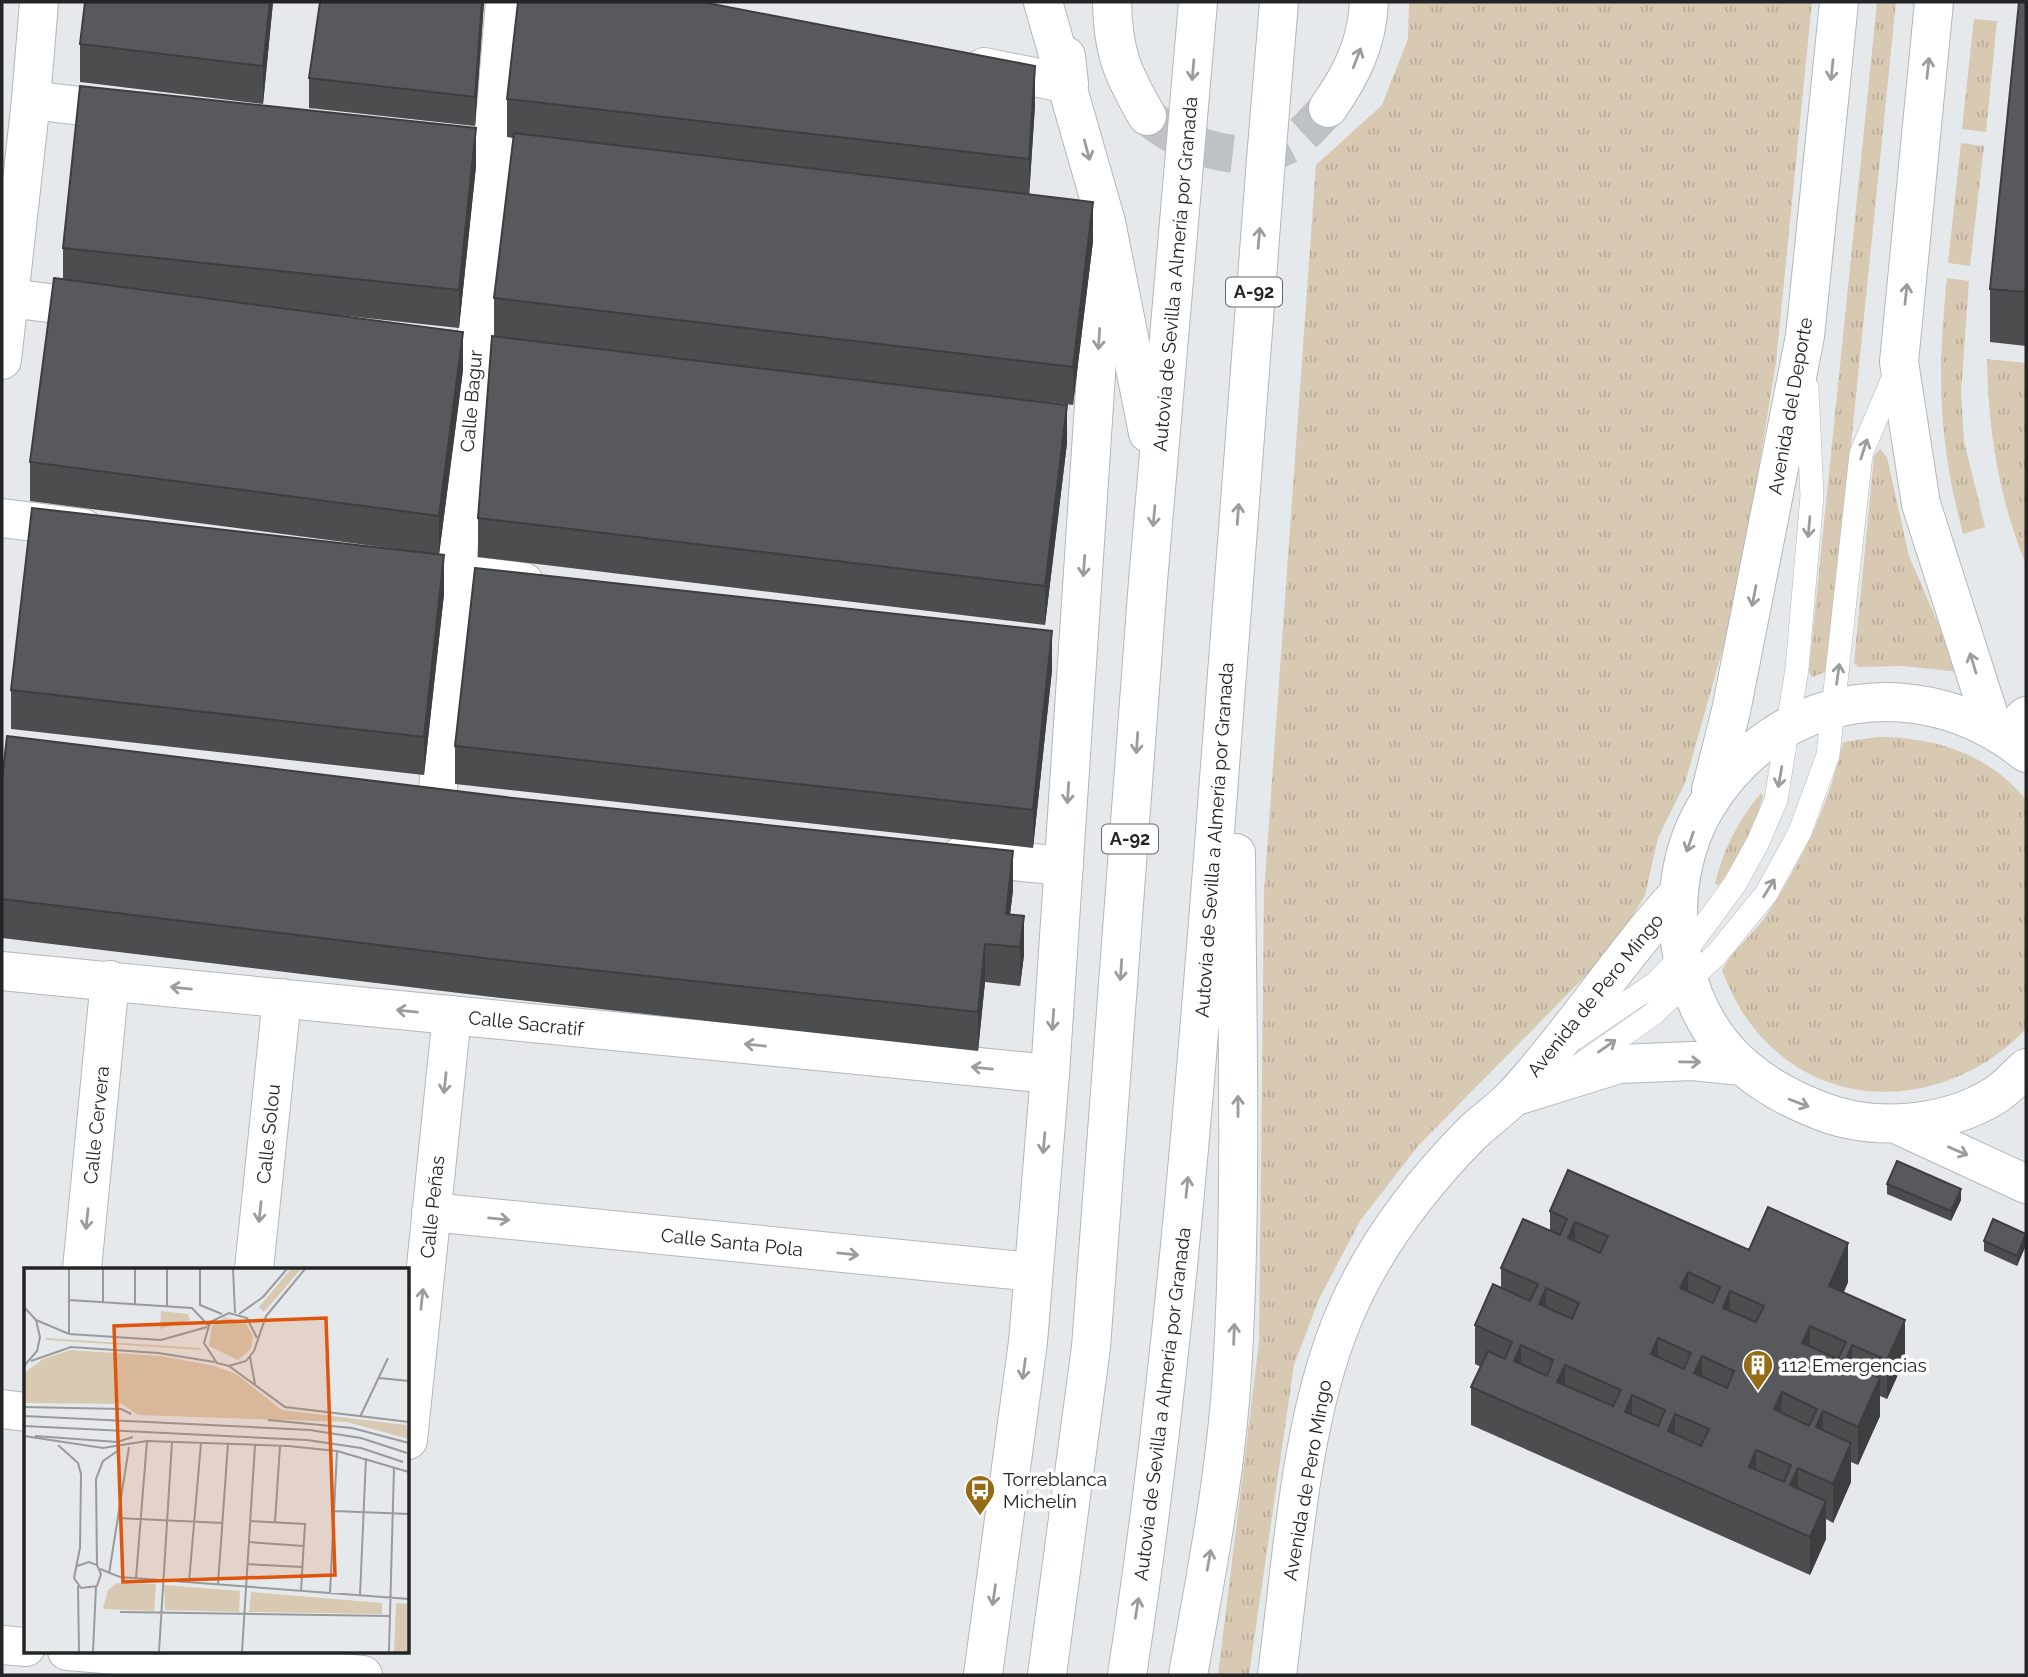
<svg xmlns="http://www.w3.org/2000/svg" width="2028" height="1677" font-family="Raleway,sans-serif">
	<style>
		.grass { fill: url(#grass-tufts) }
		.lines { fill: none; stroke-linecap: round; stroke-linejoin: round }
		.street-tunnel { stroke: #bfc2c4; stroke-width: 38; stroke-dasharray: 38 19; stroke-linecap: butt }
		.lane-casing { stroke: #b4b6b9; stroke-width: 24 }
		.street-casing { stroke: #b4b6b9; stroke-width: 40 }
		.secondary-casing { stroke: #b4b6b9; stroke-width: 40 }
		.highway-casing { stroke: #b4b6b9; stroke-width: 40 }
		.lane { stroke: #fff; stroke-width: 23 }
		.street { stroke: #fff; stroke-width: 38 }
		.secondary { stroke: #fff; stroke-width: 38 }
		.highway { stroke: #fff; stroke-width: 38 }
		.wall { fill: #4b4d4f }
		.shaded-wall { fill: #3d3e40 }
		.building { fill: #57595c; stroke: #3d3e40; stroke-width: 2; fill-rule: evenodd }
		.oneway { stroke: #9c9c9d }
		.labels { text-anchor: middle; stroke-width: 7; stroke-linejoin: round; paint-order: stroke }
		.shield { fill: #fff; stroke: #656666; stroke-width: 2 }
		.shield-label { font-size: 18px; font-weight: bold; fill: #232425 }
		.street-label { font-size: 19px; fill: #232425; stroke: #fff }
		.poi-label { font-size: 19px; fill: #232425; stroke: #fff; text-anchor: start }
		.inset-road { fill: none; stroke: #989a9c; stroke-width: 2 }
		.view { fill: #de560d; fill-opacity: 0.15; stroke: #de560d; stroke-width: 3.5 }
		.inset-edge { fill: none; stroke: #232425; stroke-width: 3.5 }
	</style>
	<defs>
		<pattern id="grass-tufts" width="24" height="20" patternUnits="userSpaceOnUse" patternTransform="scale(1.75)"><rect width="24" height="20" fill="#d8c9b2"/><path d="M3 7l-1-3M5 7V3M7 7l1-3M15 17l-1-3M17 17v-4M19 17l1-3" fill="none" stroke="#b9ac99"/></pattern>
	</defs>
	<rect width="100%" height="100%" fill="#e6e9ec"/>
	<!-- grass -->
	<path class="grass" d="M1409 2H1812L1776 362 1751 517 1725 641 1685 783 1658 838 1645 895 1615 946 1418 1146 1360 1221 1319 1299 1294 1365 1249 1675H1218L1259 1342 1264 893 1316 165 1382 105 1408 39Z
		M1877 2H1896L1828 671 1812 677 1809 670Z
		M1974 19 1997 21 1986 132 1962 129Z
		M1961 143 1984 146 1970 266 1948 263Z
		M1947 278 1969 281 1961 392 1964 441 1985 527 1963 534C1938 439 1937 375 1947 278Z
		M1987 359 2026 363V565C1999 498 1988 431 1987 359Z
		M1880 449 1887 457 1909 556 1959 672 1903 666 1858 667 1854 663 1874 456Z
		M1878 737C1934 737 1990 754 2026 800V1029C1951 1108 1825 1118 1753 1027 1739 1010 1731 991 1722 971 1730 952 1753 935 1765 917 1801 863 1829 806 1843 742Z
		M1761 793 1763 796C1755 828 1737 858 1719 885L1715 884C1723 849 1738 821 1761 793Z"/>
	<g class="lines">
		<!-- street-tunnel -->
		<path class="street-tunnel" d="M1147 116C1181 146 1244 168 1288 145 1303 137 1316 120 1328 108"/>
		<!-- lane casing -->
		<g class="lane-casing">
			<path id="lane" d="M1575 1038 1656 983 1682 956 1735 884 1758 842 1776 800 1797 669 1812 496 1807 388
				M1580 1065 1653 1014 1717 954 1766 894 1800 832 1828 755 1861 454 1897 369"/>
		</g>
		<!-- street casing -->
		<g class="street-casing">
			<path id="street" d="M1112 2C1113 52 1122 73 1147 116
				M984 67 1069 84 1066 56
				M31 100 130 112
				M1328 108C1352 74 1367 43 1369 2
				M423 145 561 161
				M2 297 104 310
				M410 345 542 360
				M2 360 31 100 39 2
				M2 518 83 528
				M393 566 524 582
				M2005 736 2026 716
				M437 801 505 2
				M961 856 1064 866
				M2 971 1050 1074
				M431 1212 1033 1272
				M82 1269 110 980
				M254 1269 282 998
				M2 1409 26 1412
				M408 1440 452 1015
				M2 1645 26 1647
				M67 1651 363 1675"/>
		</g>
		<!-- secondary casing -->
		<g class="secondary-casing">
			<path id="secondary" d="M1934 2 1899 362 1921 504 1993 728
				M2026 753C1923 670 1778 689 1707 805 1658 884 1672 1006 1744 1067 1767 1087 1792 1100 1821 1111 1874 1132 1945 1126 1994 1096 2006 1089 2016 1077 2026 1068
				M1711 790 1731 711 1805 336 1839 2
				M1513 1097 1619 1064 1692 1061 1742 1066
				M1896 1124 2026 1184
				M983 1675 1028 1342 1050 1074 1106 222 1043 2
				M1277 1675C1292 1562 1299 1427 1342 1321 1371 1250 1417 1189 1470 1135 1484 1121 1501 1110 1514 1096 1573 1032 1619 958 1678 894"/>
		</g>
		<!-- highway casing -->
		<g class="highway-casing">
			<path id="highway" d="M1106 222 1148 433
				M1047 1675 1091 1347 1148 581 1198 2
				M1127 1675C1171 1391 1194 1105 1216 819 1236 546 1256 274 1279 2
				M1188 1675C1207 1570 1228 1463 1233 1356 1242 1189 1237 1021 1236 853"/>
		</g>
		<!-- lane -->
		<use href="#lane" class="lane"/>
		<!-- street -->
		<use href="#street" class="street"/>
		<!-- secondary -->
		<use href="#secondary" class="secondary"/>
		<!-- highway -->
		<use href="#highway" class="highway"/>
	</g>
	<!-- wall -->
	<path class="wall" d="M273 2 263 104 80 82V44Z
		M484 2 475 126 309 108V78Z
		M2026 2V346L1990 342V289Z
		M507 99 1035 105 1029 195 1093 241 1073 405 783 371 1067 443 1045 625 478 557V518L494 336V298L513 138 507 137Z
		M476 166 459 328 338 315 463 370 439 554 444 594 424 775 11 729V690L428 553 30 501V462L63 279V248Z
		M1052 670 1033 848 455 784V746Z
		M2 780 1013 890 1010 915 1024 955 1020 986 985 982 978 1051 492 997 2 938Z
		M1887 1184 1961 1200 1951 1221 1887 1194Z
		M1550 1211 1749 1250 1848 1282 1844 1292 1905 1359 1887 1399 1880 1396V1416L1858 1465 1851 1462V1482L1833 1523 1826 1519V1539L1810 1575 1471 1425V1387L1481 1367 1475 1364V1325L1501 1288V1268L1550 1231Z
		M2026 1234V1245L2017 1266 1984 1251V1241Z"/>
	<!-- shaded-wall -->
	<path class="shaded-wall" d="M270 2H273L263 104V66Z
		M482 2H484L475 126V97Z
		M1035 66V105L1029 198V159Z
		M476 128V166L459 328V290Z
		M1093 202V241L1073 405V367Z
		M463 332V370L439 555V516Z
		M1067 405V443L1045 625V586Z
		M444 555V594L424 775V737Z
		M1052 631V670L1033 848V810Z
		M1013 851V890L1006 946V914Z
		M1024 916V955L1020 986V947Z
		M985 944V982L978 1051V1012Z
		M1961 1189V1200L1951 1221V1211Z
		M1575 1222V1260L1568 1238Z
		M2026 1235V1245L2017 1266V1256Z
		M1848 1243V1282L1829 1325V1286Z
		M1688 1272V1311L1680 1288Z
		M1546 1288V1327L1539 1304Z
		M1730 1291V1330L1723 1308Z
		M1905 1320V1359L1887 1399V1360Z
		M1810 1326V1365L1802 1343Z
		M1658 1338V1376L1651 1354Z
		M1521 1345V1384L1514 1361Z
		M1852 1345V1384L1845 1362Z
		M1702 1356V1395L1694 1373Z
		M1565 1365V1404L1557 1382Z
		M1880 1378V1416L1858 1465V1427Z
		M1782 1392V1431L1774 1409Z
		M1632 1395V1434L1625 1412Z
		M1823 1411V1450L1816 1427Z
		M1675 1414V1453L1668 1431Z
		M1851 1443V1482L1833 1523V1484Z
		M1756 1450V1488L1749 1467Z
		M1798 1468V1507L1790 1485Z
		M1826 1501V1539L1810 1575V1537Z"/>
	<!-- building -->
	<path class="building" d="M85 2H270L263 66 80 44Z
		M320 2H482L475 97 309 78Z
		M518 2H702L1035 66 1029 159 507 99Z
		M2019 2H2026V292L1990 289Z
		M80 86 476 128 459 290 63 248Z
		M514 133 1093 202 1073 367 494 298Z
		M54 278 463 332 439 516 30 462Z
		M492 336 1067 405 1045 586 478 518Z
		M32 508 444 555 424 737 11 690Z
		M475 568 1052 631 1033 810 455 746Z
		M7 736 513 798 1013 851 1006 914 1024 916 1020 947 985 944 978 1012 492 959 2 899V780Z
		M1897 1161 1961 1189 1951 1211 1887 1184Z
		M1568 1170 1749 1250 1768 1207 1848 1243 1829 1286 1905 1320 1887 1360 1852 1345 1845 1362 1880 1378 1858 1427 1823 1411 1816 1427 1851 1443 1833 1484 1798 1468 1790 1485 1826 1501 1810 1537 1471 1387 1488 1351 1505 1359 1512 1342 1475 1325 1493 1284 1530 1301 1538 1284 1501 1268 1523 1219 1560 1235 1567 1219 1550 1211ZM1575 1222 1608 1236 1600 1253 1568 1238ZM1688 1272 1720 1287 1713 1303 1680 1288ZM1546 1288 1579 1303 1572 1319 1539 1304ZM1730 1291 1764 1306 1756 1322 1723 1308ZM1810 1326 1846 1342 1838 1359 1802 1343ZM1658 1338 1691 1353 1684 1369 1651 1354ZM1521 1345 1553 1360 1547 1376 1514 1361ZM1702 1356 1734 1371 1727 1388 1694 1373ZM1565 1365 1621 1390 1613 1406 1557 1382ZM1782 1392 1817 1409 1809 1426 1774 1409ZM1632 1395 1665 1410 1658 1426 1625 1412ZM1675 1414 1709 1429 1701 1446 1668 1431ZM1756 1450 1791 1465 1784 1482 1749 1467Z
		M1993 1219 2026 1234 2017 1256 1984 1241Z"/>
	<!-- one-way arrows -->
	<defs><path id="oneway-shaft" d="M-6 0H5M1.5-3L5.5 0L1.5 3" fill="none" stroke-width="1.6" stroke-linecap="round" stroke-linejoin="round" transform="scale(1.75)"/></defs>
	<g class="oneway">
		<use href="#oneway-shaft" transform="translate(1357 58) rotate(-69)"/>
		<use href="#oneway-shaft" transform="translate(1928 68) rotate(-84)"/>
		<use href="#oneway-shaft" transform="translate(1193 70) rotate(95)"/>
		<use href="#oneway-shaft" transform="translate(1832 70) rotate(96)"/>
		<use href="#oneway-shaft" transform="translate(1087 150) rotate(75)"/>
		<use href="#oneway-shaft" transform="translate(1259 238) rotate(-85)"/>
		<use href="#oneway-shaft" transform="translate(1906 294) rotate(-84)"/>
		<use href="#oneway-shaft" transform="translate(1099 339) rotate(94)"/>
		<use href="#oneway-shaft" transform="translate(1864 449) rotate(-72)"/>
		<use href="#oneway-shaft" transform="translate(1238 514) rotate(-86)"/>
		<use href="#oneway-shaft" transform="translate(1154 516) rotate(95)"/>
		<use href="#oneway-shaft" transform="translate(1809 527) rotate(95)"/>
		<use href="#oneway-shaft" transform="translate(1084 566) rotate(94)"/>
		<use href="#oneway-shaft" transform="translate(1754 596) rotate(101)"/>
		<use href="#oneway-shaft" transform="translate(1973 663) rotate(-107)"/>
		<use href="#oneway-shaft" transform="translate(1838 674) rotate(-82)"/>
		<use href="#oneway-shaft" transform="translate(1137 743) rotate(94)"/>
		<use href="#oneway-shaft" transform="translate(1780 777) rotate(100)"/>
		<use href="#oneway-shaft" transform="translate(1068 793) rotate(94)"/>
		<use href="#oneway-shaft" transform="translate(1690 842) rotate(109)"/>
		<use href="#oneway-shaft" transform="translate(1769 888) rotate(-58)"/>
		<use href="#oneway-shaft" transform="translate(1121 970) rotate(94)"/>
		<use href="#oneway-shaft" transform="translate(181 988) rotate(-174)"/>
		<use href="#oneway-shaft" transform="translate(407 1011) rotate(-174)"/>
		<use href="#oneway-shaft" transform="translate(1053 1020) rotate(94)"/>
		<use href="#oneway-shaft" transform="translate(755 1045) rotate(-174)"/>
		<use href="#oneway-shaft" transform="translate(1607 1046) rotate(-35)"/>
		<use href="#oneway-shaft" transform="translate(1690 1062) rotate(1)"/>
		<use href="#oneway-shaft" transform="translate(982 1068) rotate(-174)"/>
		<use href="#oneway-shaft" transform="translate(445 1083) rotate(96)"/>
		<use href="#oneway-shaft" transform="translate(1799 1103) rotate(21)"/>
		<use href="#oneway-shaft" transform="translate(1238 1106) rotate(-90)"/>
		<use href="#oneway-shaft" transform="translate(1044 1143) rotate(95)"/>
		<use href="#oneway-shaft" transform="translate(1958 1151) rotate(23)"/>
		<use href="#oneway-shaft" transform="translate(1187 1187) rotate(-84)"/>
		<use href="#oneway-shaft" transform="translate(260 1212) rotate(96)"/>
		<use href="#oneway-shaft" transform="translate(87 1219) rotate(96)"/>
		<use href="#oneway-shaft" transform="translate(499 1219) rotate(6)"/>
		<use href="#oneway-shaft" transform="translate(848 1254) rotate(6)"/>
		<use href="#oneway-shaft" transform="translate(422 1299) rotate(-84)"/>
		<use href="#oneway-shaft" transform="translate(1234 1334) rotate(-88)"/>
		<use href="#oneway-shaft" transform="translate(1024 1369) rotate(98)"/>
		<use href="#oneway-shaft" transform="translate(1209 1560) rotate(-80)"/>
		<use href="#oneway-shaft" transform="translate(994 1595) rotate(98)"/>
		<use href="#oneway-shaft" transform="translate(1137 1608) rotate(-81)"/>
	</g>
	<!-- icons -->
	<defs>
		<g id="building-pin" transform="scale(1.575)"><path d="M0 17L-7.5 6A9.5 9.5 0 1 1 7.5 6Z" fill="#966b18" stroke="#fff"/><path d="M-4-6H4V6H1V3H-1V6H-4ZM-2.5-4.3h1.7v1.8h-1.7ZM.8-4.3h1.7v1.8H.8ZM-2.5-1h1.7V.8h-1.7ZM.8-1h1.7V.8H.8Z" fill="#fff"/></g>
		<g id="bus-pin" transform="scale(1.575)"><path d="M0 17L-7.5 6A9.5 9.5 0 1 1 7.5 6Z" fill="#966b18" stroke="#fff"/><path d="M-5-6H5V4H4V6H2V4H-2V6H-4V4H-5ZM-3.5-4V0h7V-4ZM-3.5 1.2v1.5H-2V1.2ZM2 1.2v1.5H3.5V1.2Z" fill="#fff"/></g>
	</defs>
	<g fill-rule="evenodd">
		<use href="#building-pin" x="1758" y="1365"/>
		<use href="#bus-pin" x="980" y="1490"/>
	</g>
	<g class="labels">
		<!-- shield labels -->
		<g class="shield">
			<rect x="1226" y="277.5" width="56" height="29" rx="5"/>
			<rect x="1102" y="824.5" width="56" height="29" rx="5"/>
		</g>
		<g class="shield-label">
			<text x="1254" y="298">A-92</text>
			<text x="1130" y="845">A-92</text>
		</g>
		<!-- street labels -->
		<g class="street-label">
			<text transform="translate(1175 274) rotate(-85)" y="7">Autovía de Sevilla a Almería por Granada</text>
			<text transform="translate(471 401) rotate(-85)" y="7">Calle Bagur</text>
			<text transform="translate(1790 406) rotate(-80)" y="7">Avenida del Deporte</text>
			<text transform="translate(1214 840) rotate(-86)" y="7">Autovía de Sevilla a Almería por Granada</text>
			<text transform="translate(1595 995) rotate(-51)" y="7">Avenida de Pero Mingo</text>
			<text transform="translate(526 1023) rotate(6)" y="7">Calle Sacratif</text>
			<text transform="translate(96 1125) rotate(-84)" y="7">Calle Cervera</text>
			<text transform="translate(268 1134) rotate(-84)" y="7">Calle Solou</text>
			<text transform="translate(432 1207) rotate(-84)" y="7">Calle Peñas</text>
			<text transform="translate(732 1242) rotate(6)" y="7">Calle Santa Pola</text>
			<text transform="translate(1162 1404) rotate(-83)" y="7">Autovía de Sevilla a Almería por Granada</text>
			<text transform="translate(1307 1480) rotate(-80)" y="7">Avenida de Pero Mingo</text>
		</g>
		<!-- poi labels -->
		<g class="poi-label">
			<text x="1781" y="1372">112 Emergencias</text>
			<text x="1003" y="1486">Torreblanca<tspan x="1003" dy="22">Michelín</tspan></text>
		</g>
	</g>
	<!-- overview -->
	<g transform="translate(24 1268)">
		<rect width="385" height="385" fill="#e6e9ec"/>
		<path d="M267 1H277L240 44 235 39ZM137 43 164 46 166 52 136 61ZM201 49 221 54 229 68 227 81 214 92 185 78 188 58ZM21 70 176 80 177 82 23 72ZM46 82 137 88 191 98 212 106 258 142 382 157 385 171 323 154 114 147 98 136 0 135V105L19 91Z" fill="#d8c9b2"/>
		<path d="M93 315 132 316 130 343 79 341 84 322ZM140 317 216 323 215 344 141 342ZM227 324 358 335V346L225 344ZM372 335 385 336V384H370Z" fill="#d8c9b2"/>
		<path class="inset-road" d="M176 1V37L198 46M209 1 211 45M45 32 168 40 184 57M79 34V1M111 37V1M0 39 12 52 16 69 13 83 0 98M143 39V1M215 46 239 29 263 1M12 52 45 66 137 72 183 59M45 66V1M233 70 223 50 205 45 186 54 180 75 193 95 205 98 222 93 230 83 242 48 281 1M226 89 231 116M7 93 47 79 134 85 191 94M205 98 261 139 385 154M355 110 385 113M0 139 97 141 107 146M0 148 286 162 337 170 383 185M336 149 364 90M244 152 328 160 385 175M0 158 283 172 337 180 379 194M0 168 79 180 123 173 264 178 313 183 385 204M11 168 93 174 109 169M34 177 54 195 57 206 56 280 50 310 57 320 73 318 77 306 73 297 65 294 53 298M310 243 385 246M93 250 199 255M226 253 281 256 277 323M251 254 256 178M224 274 279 278M223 296 278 299M73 297 72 211 79 193 95 182M76 301 96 309 385 331M85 306 105 179M112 310 123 173M165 314 177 175M194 316 204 176M54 318 55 384M306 325 313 183M336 327 342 190M96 344 366 348M69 384 72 319M135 384 148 174M218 384 231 177M365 384 370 199"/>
		<path class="view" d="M302 50 311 307 99 314 90 58Z"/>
		<rect width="385" height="385" class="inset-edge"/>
	</g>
	<!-- border -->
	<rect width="2028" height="1677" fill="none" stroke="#232425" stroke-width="7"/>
</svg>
